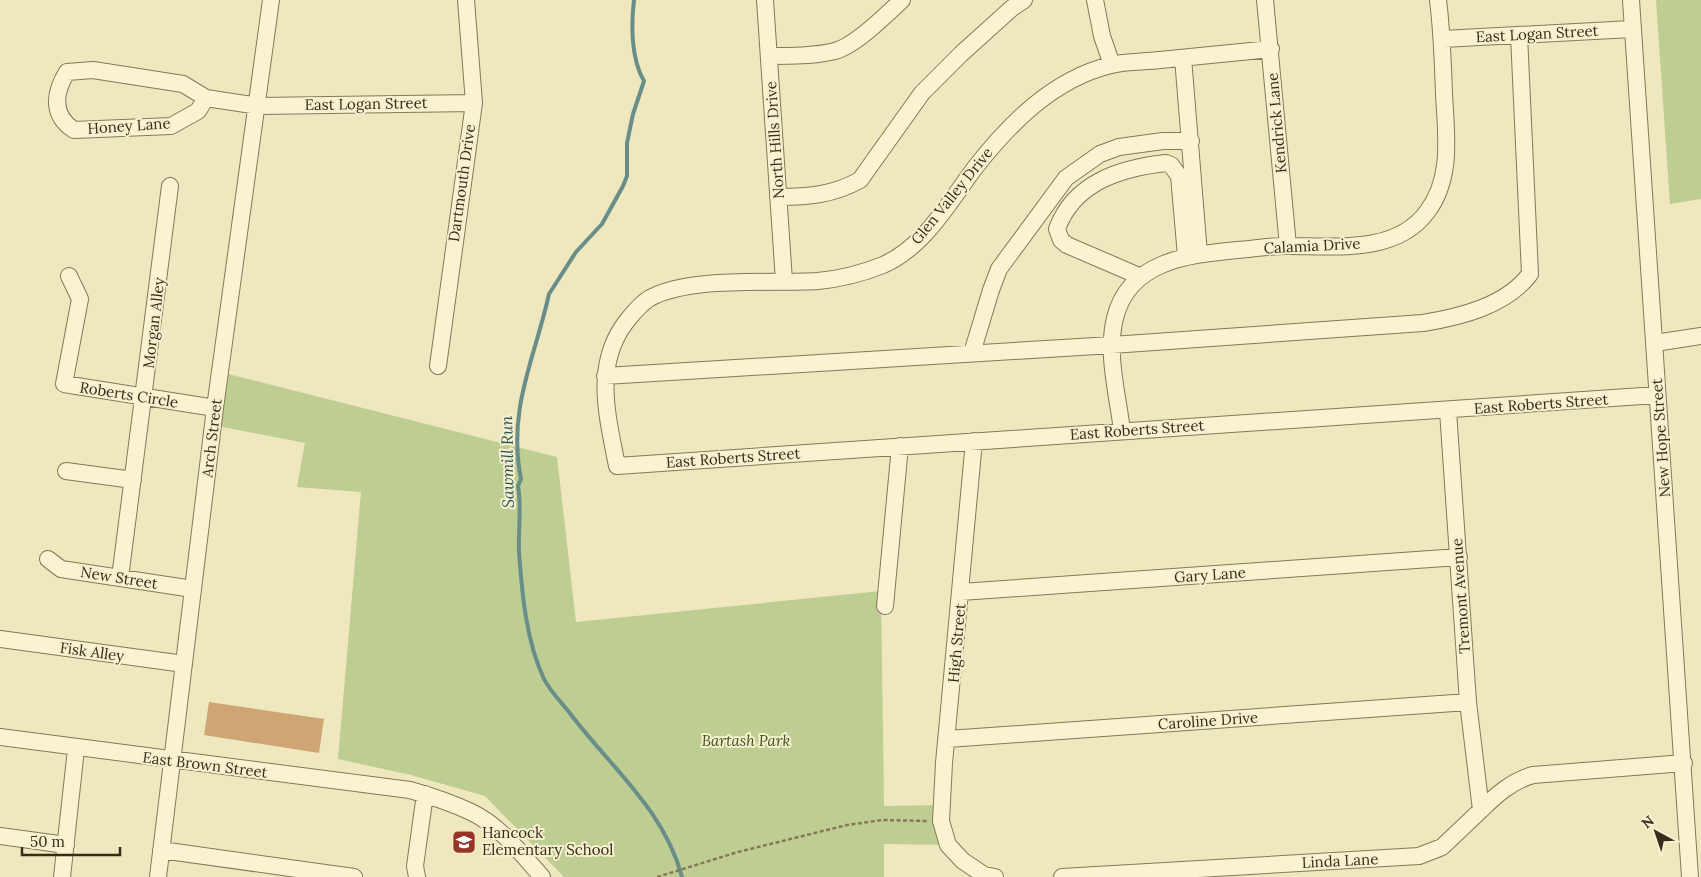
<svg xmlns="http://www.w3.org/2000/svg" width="1701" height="877" font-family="Lora,serif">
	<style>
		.green { fill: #becd92 }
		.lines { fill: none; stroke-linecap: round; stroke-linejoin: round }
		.stream { stroke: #698e8a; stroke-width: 4 }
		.building { fill: #cea573 }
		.minor-casing { stroke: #877757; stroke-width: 18 }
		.path { stroke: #877757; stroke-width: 2.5; stroke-dasharray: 4 2.5; stroke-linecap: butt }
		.minor { stroke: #f9f3d2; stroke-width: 16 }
		.labels { text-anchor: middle; stroke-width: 4; stroke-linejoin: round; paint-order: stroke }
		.street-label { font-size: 15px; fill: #362c1c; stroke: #f6f0ce }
		.park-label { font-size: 15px; font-style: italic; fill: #405322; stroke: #f6f0ce }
		.poi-label { font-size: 15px; fill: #362c1c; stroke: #f6f0ce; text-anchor: start }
		.water-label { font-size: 16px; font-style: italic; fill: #2a5457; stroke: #f6f0ce }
	</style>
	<rect width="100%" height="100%" fill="#efe7be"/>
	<!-- green -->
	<path class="green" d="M1656 0H1701V199L1670 204Z
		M220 372 557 457 576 622 881 591 884 806 942 805 948 845 884 844V877H564L485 796 411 775 338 759 361 492 297 487 305 443 213 425Z"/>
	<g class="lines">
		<!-- stream -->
		<path class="stream" d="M634 0C631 25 631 59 644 81L633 114 627 143V176L623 186 602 224 576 252 549 294C535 358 507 409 521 479L518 486C522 506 518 530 519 552 522 593 526 641 544 679 550 691 561 702 569 712 610 767 664 809 682 877"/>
	</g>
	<!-- building -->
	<path class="building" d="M209 702 324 719 319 753 204 735Z"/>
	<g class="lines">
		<!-- minor casing -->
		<g class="minor-casing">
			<path id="minor" d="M765 0 784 281
				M1095 0 1102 36 1112 65
				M1265 0 1288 246
				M1631 0 1690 877
				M1443 39 1632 29
				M1271 49C1234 53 1197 56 1160 60 1144 62 1126 61 1111 65 1053 79 1009 124 974 169 948 204 924 247 883 265 863 273 839 279 818 281 770 284 691 276 650 298 643 302 635 311 630 317 592 361 607 414 617 466L1657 395
				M769 56C791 56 814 56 835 51 855 46 886 15 902 0
				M1183 58 1199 254
				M206 98 198 111 171 126 74 130C51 115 54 93 67 72L93 70 183 84 206 98 258 106 474 103
				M778 197C808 197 833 195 860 180L922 93 961 54 1012 8 1024 0
				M69 276 80 299 64 384 215 408
				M1139 276 1067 245 1061 240 1057 229C1074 182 1121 168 1166 163L1171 165 1179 176 1186 256
				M1655 343 1701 336
				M972 353 991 290 999 269 1066 178 1100 154 1119 147 1163 141H1191
				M438 366 474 103 466 0
				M605 376 1112 345 1423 323C1460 317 1506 306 1530 274L1519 35
				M1122 431C1118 396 1106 354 1115 318 1129 261 1187 255 1237 250 1254 249 1272 245 1290 246 1335 246 1396 254 1427 212 1453 178 1446 134 1444 94 1443 63 1442 32 1438 0
				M974 441 944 763 941 821 948 845 963 861 984 875 995 877
				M66 471 133 480
				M48 559 61 569 193 589
				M120 578 170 186
				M961 592 1459 557
				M885 606 900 446
				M0 639 184 664
				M0 737 410 790C431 796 452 803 471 812 499 825 522 854 542 877
				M948 739 1468 702
				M1481 810C1496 795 1512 781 1533 775L1684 763
				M0 836 66 845
				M161 850 354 877
				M62 877 76 749
				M158 877 215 408 271 0
				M417 877 415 866 425 794
				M1062 877 1419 856 1442 847 1481 810 1468 702 1448 411"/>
		</g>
		<!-- path -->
		<path class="path" d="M657 877 738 852 847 825 882 820 927 821"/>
		<!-- minor -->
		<use href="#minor" class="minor"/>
	</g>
	<!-- icons -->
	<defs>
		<g id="school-square" transform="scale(1.25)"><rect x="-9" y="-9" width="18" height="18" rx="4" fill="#983425" stroke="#f6f0ce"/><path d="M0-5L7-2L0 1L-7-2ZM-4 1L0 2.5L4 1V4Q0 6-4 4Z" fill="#fff"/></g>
	</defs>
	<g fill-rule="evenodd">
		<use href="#school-square" x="464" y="842"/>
	</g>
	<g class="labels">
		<!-- street labels -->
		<g class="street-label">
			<text transform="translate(1537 34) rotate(-3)" y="5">East Logan Street</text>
			<text transform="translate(366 104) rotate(-1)" y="5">East Logan Street</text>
			<text transform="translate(1277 123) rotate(-95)" y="5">Kendrick Lane</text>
			<text transform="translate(129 126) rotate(-4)" y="5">Honey Lane</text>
			<text transform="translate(775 140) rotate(-94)" y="5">North Hills Drive</text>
			<text transform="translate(462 183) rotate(-82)" y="5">Dartmouth Drive</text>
			<text transform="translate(952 196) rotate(-51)" y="5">Glen Valley Drive</text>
			<text transform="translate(1312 246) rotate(-3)" y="5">Calamia Drive</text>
			<text transform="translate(154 323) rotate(-83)" y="5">Morgan Alley</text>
			<text transform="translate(129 395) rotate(9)" y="5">Roberts Circle</text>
			<text transform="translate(1541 404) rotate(-4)" y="5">East Roberts Street</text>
			<text transform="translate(1137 430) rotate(-4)" y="5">East Roberts Street</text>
			<text transform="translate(212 438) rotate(-83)" y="5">Arch Street</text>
			<text transform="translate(1661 438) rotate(-94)" y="5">New Hope Street</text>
			<text transform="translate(733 458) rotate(-4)" y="5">East Roberts Street</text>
			<text transform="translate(1210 575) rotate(-4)" y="5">Gary Lane</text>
			<text transform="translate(119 578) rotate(9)" y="5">New Street</text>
			<text transform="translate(1461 596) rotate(-94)" y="5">Tremont Avenue</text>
			<text transform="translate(957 643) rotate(-85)" y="5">High Street</text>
			<text transform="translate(92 652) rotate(8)" y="5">Fisk Alley</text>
			<text transform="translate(1208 721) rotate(-4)" y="5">Caroline Drive</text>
			<text transform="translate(205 765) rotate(7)" y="5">East Brown Street</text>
			<text transform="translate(1340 861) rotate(-3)" y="5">Linda Lane</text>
		</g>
		<!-- park labels -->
		<g class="park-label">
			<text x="746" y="746">Bartash Park</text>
		</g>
		<!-- poi labels -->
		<g class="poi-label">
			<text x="482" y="838">Hancock<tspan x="482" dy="17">Elementary School</tspan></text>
		</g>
		<!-- water labels -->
		<g class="water-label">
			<text transform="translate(507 462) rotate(-91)" y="6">Sawmill Run</text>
		</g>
	</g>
	<!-- north arrow -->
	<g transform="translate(1656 832) rotate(320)" stroke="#f6f0ce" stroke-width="4" paint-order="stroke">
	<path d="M0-4L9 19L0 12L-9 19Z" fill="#362c1c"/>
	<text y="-8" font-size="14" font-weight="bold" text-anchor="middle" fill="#362c1c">N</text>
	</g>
	<!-- scale -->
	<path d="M22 847v8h98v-8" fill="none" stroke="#362c1c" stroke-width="2.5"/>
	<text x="30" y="847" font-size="15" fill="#362c1c" stroke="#f6f0ce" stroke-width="4" paint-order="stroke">50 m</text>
</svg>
